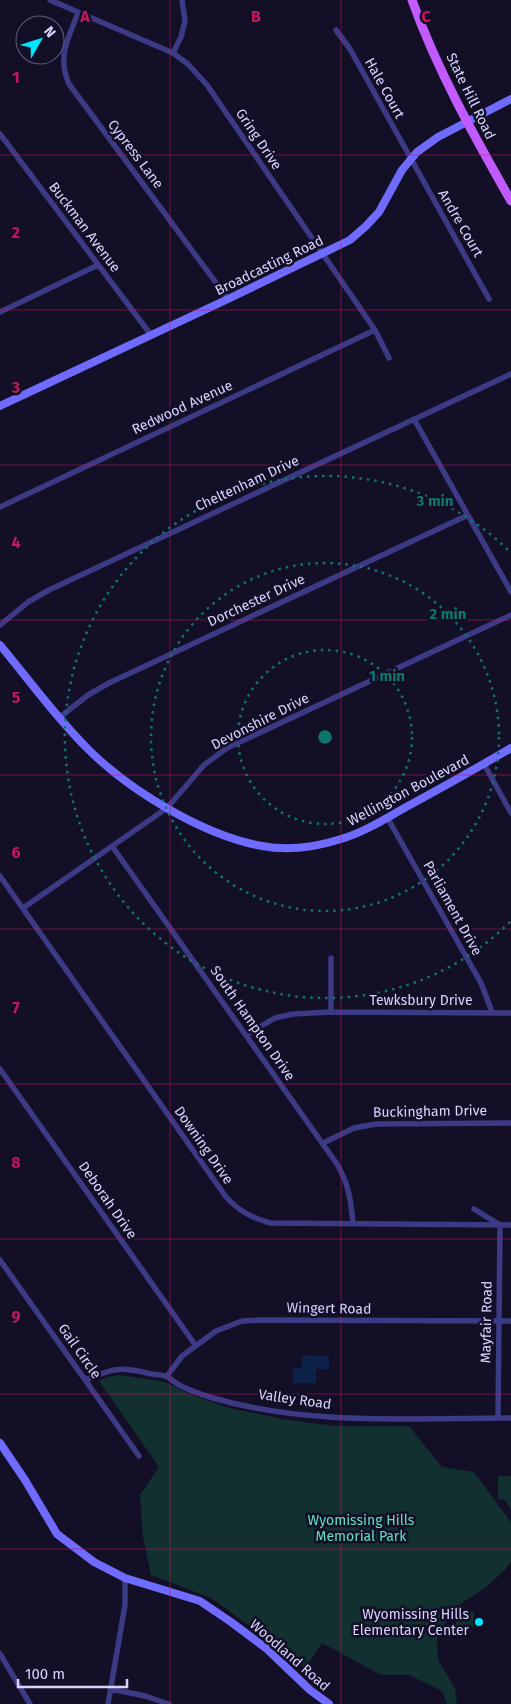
<svg xmlns="http://www.w3.org/2000/svg" width="511" height="1704" font-family="'Fira Sans',sans-serif">
	<style>
		.green { fill: #12302f }
		.water { fill: #0c2248 }
		.lines { fill: none; stroke-linecap: round; stroke-linejoin: round }
		.street { stroke: #3d3a85; stroke-width: 5.5 }
		.secondary { stroke: #6f6bff; stroke-width: 8 }
		.primary { stroke: #c25bff; stroke-width: 9 }
		.grid { fill: none; stroke: #c2185b; stroke-width: 1; stroke-opacity: 0.55 }
		.ring { fill: none; stroke: #0f766e; stroke-width: 2.5; stroke-dasharray: 2.5 5 }
		.poi-dot { fill: #00e5ff; stroke: #130f26; stroke-width: 2 }
		.labels { text-anchor: middle; stroke-width: 5; stroke-linejoin: round; paint-order: stroke }
		.street-label { font-size: 14px; fill: #d9d4ff; stroke: #130f26 }
		.park-label { font-size: 14px; fill: #5fe0c0; stroke: #130f26 }
		.poi-label { font-size: 14px; fill: #d9d4ff; stroke: #130f26; text-anchor: end }
		.grid-label { font-size: 16px; text-anchor: middle; font-weight: bold; fill: #c2185b; stroke: #130f26; stroke-width: 5; stroke-linejoin: round; paint-order: stroke }
		.centre { fill: #0f766e; stroke: #130f26; stroke-width: 2.5 }
		.ring-label { font-size: 15px; text-anchor: middle; font-weight: bold; fill: #0f766e; stroke: #130f26; stroke-width: 5; stroke-linejoin: round; paint-order: stroke }
	</style>
	<rect width="100%" height="100%" fill="#130f26"/>
	<!-- green -->
	<path class="green" d="M120 1375 165 1382 187 1393 225 1407 282 1419 335 1426H409L442 1467 474 1472 511 1522V1561L506 1569 486 1587 456 1607 437 1636 438 1660 455 1688 457 1704H447L442 1691 409 1675H381L322 1643 305 1669 250 1626 211 1598 151 1575 143 1537 140 1495 159 1467 99 1381 107 1377Z
		M498 1476H511V1510L505 1500 498 1499Z
		M456 1611 474 1612V1627H456Z"/>
	<!-- water -->
	<path class="water" d="M302 1355 329 1356V1369H316V1383H293V1368H302Z"/>
	<g class="lines">
		<!-- street -->
		<path class="street" d="M50 0 173 53 188 64 207 85 375 330 389 358
			M78 13C68 39 57 57 69 84L228 299
			M336 30 350 49 489 299
			M173 53 181 37 185 21 182 0
			M0 134 151 335
			M0 312 98 265
			M414 419 511 592
			M0 507 375 330
			M0 625 28 602 49 590 511 374
			M60 717 88 695 109 683 468 515
			M484 764 511 813
			M387 817 481 983 492 1012
			M112 846 337 1164C349 1185 351 1200 353 1224
			M0 876 226 1197C239 1211 252 1218 270 1223L511 1225
			M23 908 167 808 204 765 227 748 511 615
			M331 1012V958
			M246 1035 275 1018 293 1014 331 1012 511 1013
			M0 1069 196 1346
			M323 1143 354 1128 376 1124 511 1123
			M474 1209 500 1225
			M0 1260 139 1456
			M167 1376 182 1356 216 1331 242 1321 261 1320 511 1321
			M85 1380C112 1369 118 1366 147 1373 153 1375 159 1374 165 1376 171 1378 176 1384 181 1386 191 1391 203 1395 213 1398 309 1426 412 1418 511 1418
			M498 1418 500 1225
			M0 1654 30 1704
			M111 1689 145 1696 169 1704
			M108 1704 125 1605V1578"/>
		<!-- secondary -->
		<path class="secondary" d="M0 406 228 299 350 240 366 226 379 212 402 170 417 152 438 137 511 99
			M0 645C30 681 58 720 91 752 132 792 205 836 262 846 287 851 316 847 341 839 365 832 386 818 408 806 443 787 477 768 511 748
			M0 1443 25 1480 57 1534 94 1562 125 1578 200 1601 231 1622 267 1649 310 1690 329 1704"/>
		<!-- primary -->
		<path class="primary" d="M412 0C437 70 474 136 511 201"/>
	</g>
	<!-- grid -->
	<path class="grid" d="M170 0V1704M341 0V1704M0 155H511M0 310H511M0 465H511M0 620H511M0 775H511M0 929H511M0 1084H511M0 1239H511M0 1394H511M0 1549H511"/>
	<!-- distance rings -->
	<g class="ring">
		<circle cx="325" cy="737" r="87"/>
		<circle cx="325" cy="737" r="174"/>
		<path d="M510 922A261 261 0 1 1 510 552"/>
	</g>
	<!-- markers -->
	<circle class="poi-dot" cx="479" cy="1622" r="5"/>
	<g class="labels">
		<!-- street labels -->
		<g class="street-label">
			<text transform="translate(385 88) rotate(61)" y="5">Hale Court</text>
			<text transform="translate(471 96) rotate(64)" y="5">State Hill Road</text>
			<text transform="translate(259 139) rotate(56)" y="5">Gring Drive</text>
			<text transform="translate(136 154) rotate(53)" y="5">Cypress Lane</text>
			<text transform="translate(461 223) rotate(60)" y="5">Andre Court</text>
			<text transform="translate(85 227) rotate(53)" y="5">Buckman Avenue</text>
			<text transform="translate(269 265) rotate(-26)" y="5">Broadcasting Road</text>
			<text transform="translate(182 407) rotate(-25)" y="5">Redwood Avenue</text>
			<text transform="translate(247 483) rotate(-25)" y="5">Cheltenham Drive</text>
			<text transform="translate(256 600) rotate(-25)" y="5">Dorchester Drive</text>
			<text transform="translate(260 721) rotate(-27)" y="5">Devonshire Drive</text>
			<text transform="translate(408 790) rotate(-28)" y="5">Wellington Boulevard</text>
			<text transform="translate(453 908) rotate(61)" y="5">Parliament Drive</text>
			<text x="421" y="1005">Tewksbury Drive</text>
			<text transform="translate(253 1023) rotate(55)" y="5">South Hampton Drive</text>
			<text transform="translate(430 1111) rotate(-1)" y="5">Buckingham Drive</text>
			<text transform="translate(204 1145) rotate(55)" y="5">Downing Drive</text>
			<text transform="translate(108 1200) rotate(55)" y="5">Deborah Drive</text>
			<text transform="translate(329 1308) rotate(1)" y="5">Wingert Road</text>
			<text transform="translate(486 1322) rotate(-89)" y="5">Mayfair Road</text>
			<text transform="translate(80 1351) rotate(55)" y="5">Gail Circle</text>
			<text transform="translate(295 1399) rotate(8)" y="5">Valley Road</text>
			<text transform="translate(290 1655) rotate(41)" y="5">Woodland Road</text>
		</g>
		<!-- park labels -->
		<g class="park-label">
			<text x="361" y="1525">Wyomissing Hills<tspan x="361" dy="16">Memorial Park</tspan></text>
		</g>
		<!-- poi labels -->
		<g class="poi-label">
			<text x="469" y="1619">Wyomissing Hills<tspan x="469" dy="16">Elementary Center</tspan></text>
		</g>
	</g>
	<g class="grid-label">
		<text x="85" y="22">A</text>
		<text x="256" y="22">B</text>
		<text x="426" y="22">C</text>
		<text x="16" y="83">1</text>
		<text x="16" y="238">2</text>
		<text x="16" y="393">3</text>
		<text x="16" y="548">4</text>
		<text x="16" y="703">5</text>
		<text x="16" y="858">6</text>
		<text x="16" y="1013">7</text>
		<text x="16" y="1168">8</text>
		<text x="16" y="1322">9</text>
	</g>
	<circle cx="325" cy="737" r="8" class="centre"/>
	<g class="ring-label">
		<text x="435" y="506">3 min</text>
		<text x="448" y="619">2 min</text>
		<text x="387" y="681">1 min</text>
	</g>
	<!-- north arrow -->
	<g transform="translate(40 40) rotate(51)"><circle r="24" fill="#130f26" stroke="#625e7d"/>
	<path d="M0-4L9 19L0 12L-9 19Z" fill="#00e5ff"/>
	<text y="-8" font-size="14" font-weight="bold" text-anchor="middle" fill="#d9d4ff">N</text>
	</g>
	<!-- scale -->
	<path d="M18 1679v8h109v-8" fill="none" stroke="#d9d4ff" stroke-width="2.5"/>
	<text x="25" y="1679" font-size="15" fill="#d9d4ff" stroke="#130f26" stroke-width="4" paint-order="stroke">100 m</text>
</svg>
